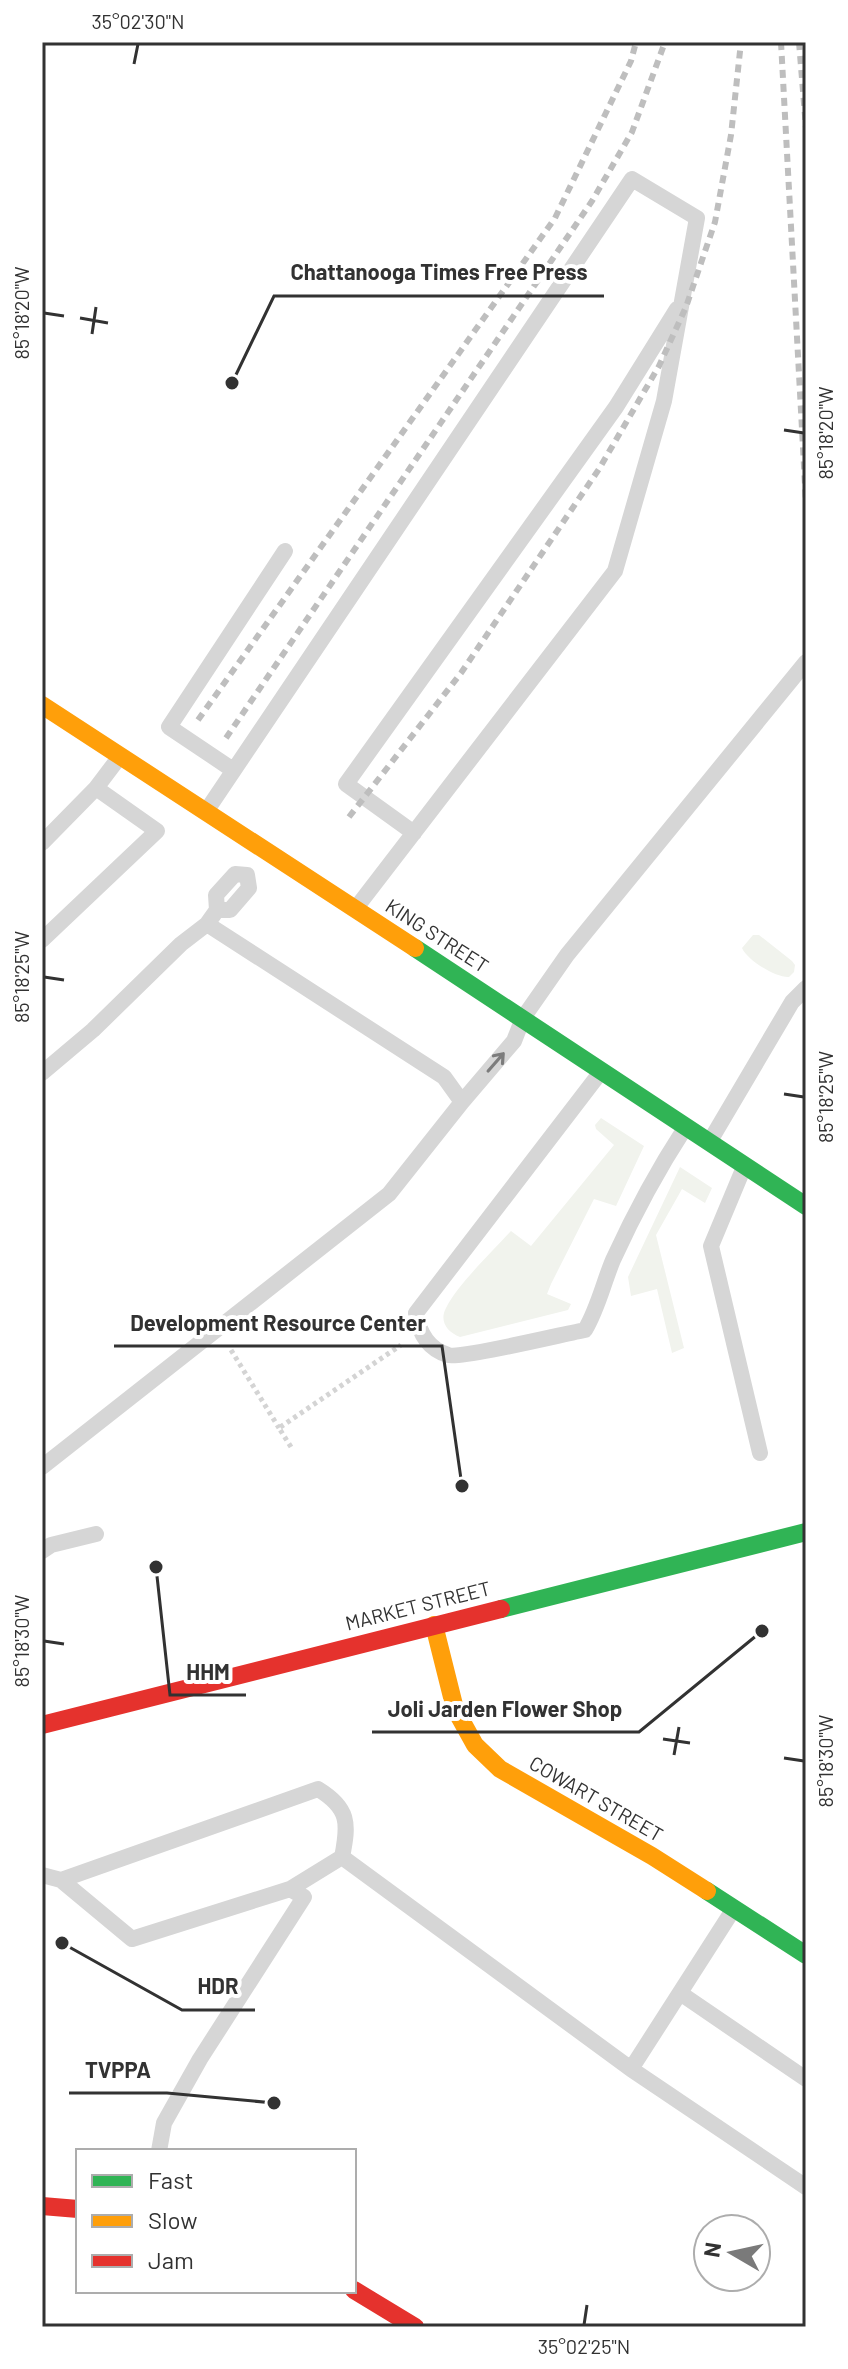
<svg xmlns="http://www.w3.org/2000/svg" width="848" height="2369" font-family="Barlow,sans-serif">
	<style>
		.green { fill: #f1f3ed }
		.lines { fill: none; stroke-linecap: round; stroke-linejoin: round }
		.path { stroke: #d4d4d4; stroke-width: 5; stroke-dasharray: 4 4; stroke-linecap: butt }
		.lane { stroke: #d6d6d6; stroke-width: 16 }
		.fast { stroke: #30b455; stroke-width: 18 }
		.slow { stroke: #ff9f0a; stroke-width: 18 }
		.jam { stroke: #e5322d; stroke-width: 18 }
		.rail { stroke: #bebebe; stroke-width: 6; stroke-dasharray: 8 6; stroke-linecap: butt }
		.oneway { stroke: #7c7c7c }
		.ticks { fill: none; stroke: #323232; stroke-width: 3 }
		.labels { text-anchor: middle; stroke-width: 8; stroke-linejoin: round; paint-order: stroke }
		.street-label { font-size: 20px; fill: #323232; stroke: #fff }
		.leader { fill: none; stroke: #323232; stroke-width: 3 }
		.callout-dot { fill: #323232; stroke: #fff; stroke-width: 3 }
		.callout-label { font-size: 22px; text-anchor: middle; font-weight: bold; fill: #323232; stroke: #fff; stroke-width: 8; stroke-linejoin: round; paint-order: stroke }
		.neatline { fill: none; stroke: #323232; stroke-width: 3 }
		.ticks-label { font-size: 20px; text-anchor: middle; fill: #323232 }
	</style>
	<rect width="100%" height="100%" fill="#fff"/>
	<!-- green -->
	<path class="green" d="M753 935H759L792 961 795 965 794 972 789 977C776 978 747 960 742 948Z
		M601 1118 644 1146 616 1206 594 1199 551 1284 547 1294 571 1304 568 1310 460 1337C447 1332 439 1321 446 1308 458 1284 492 1252 511 1231L531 1246 614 1145 596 1129 595 1125Z
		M680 1167 712 1188 705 1203 682 1189 656 1235 684 1348 672 1353 657 1289 631 1296 628 1277Z"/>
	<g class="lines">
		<!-- path -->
		<path class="path" d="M231 1350 279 1428
			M291 1447 279 1428 401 1345"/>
		<!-- lane -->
		<path class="lane" d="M233 770 169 727 285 551
			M207 810 632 179 697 218 664 401 615 571 356 908
			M414 833 346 784 616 407 677 309
			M42 843 96 788 118 759
			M207 924 217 910 216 895 235 874 247 875 249 888 230 910H217
			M42 940 157 831 96 788
			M42 1073 93 1030 181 944 207 924 444 1077 462 1102 389 1194 42 1467
			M600 1073 416 1313C419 1333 428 1349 448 1355 460 1359 564 1334 585 1330 598 1308 603 1284 613 1260 634 1214 657 1171 685 1128
			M462 1102 514 1041 523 1018 567 955 806 662
			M710 1141 792 1002 806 988
			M744 1167 711 1246 760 1453
			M42 1551 51 1545 96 1534
			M42 1875 61 1880 318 1789C349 1808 349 1823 342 1857L631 2069
			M61 1880 132 1939 290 1889 342 1857
			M733 1910 631 2069 806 2187
			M680 1993 806 2079
			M159 2151 164 2123 200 2059 304 1897 290 1889"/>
		<!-- fast -->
		<path class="fast" d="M415 948 806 1206
			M501 1609 806 1532
			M707 1891 806 1955"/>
		<!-- slow -->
		<path class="slow" d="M42 705 415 948
			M434 1625 455 1709 475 1745 500 1769 652 1856 707 1891"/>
		<!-- jam -->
		<path class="jam" d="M42 1725 501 1609
			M42 2206 78 2209
			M354 2290 415 2327"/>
		<!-- rail -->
		<path class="rail" d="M781 42 806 503
			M799 42 806 128
			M198 720 555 218 631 61 636 42
			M226 738 592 201 632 132 665 42
			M349 817 461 673 599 469 659 366 686 307 715 222 731 135 741 42"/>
	</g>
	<!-- one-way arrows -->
	<defs><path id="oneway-shaft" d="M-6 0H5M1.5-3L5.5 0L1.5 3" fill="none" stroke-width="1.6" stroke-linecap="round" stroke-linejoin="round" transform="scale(2)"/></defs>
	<use class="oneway" href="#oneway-shaft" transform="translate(496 1062) rotate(-49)"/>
	<!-- ticks -->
	<path class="ticks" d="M134 64 138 44M44 313 64 316M80 318 108 323M92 334 96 307M784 430 804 433M44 977 64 980M784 1094 804 1097M44 1641 64 1644M663 1739 690 1743M674 1755 679 1727M784 1758 804 1761M584 2325 587 2305"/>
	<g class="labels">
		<!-- street labels -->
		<g class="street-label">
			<text transform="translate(437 936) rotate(33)" y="7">KING STREET</text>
			<text transform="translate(418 1606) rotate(-14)" y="7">MARKET STREET</text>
			<text transform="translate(596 1799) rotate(30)" y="7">COWART STREET</text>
		</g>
	</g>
	<!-- callouts -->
	<path class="leader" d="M232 383L274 296H604M462 1486L442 1346H114M156 1567L170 1695H246M762 1631L639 1732H372M62 1943L182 2010H255M274 2103L167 2093H69"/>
	<g class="callout-dot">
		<circle cx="232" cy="383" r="8"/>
		<circle cx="462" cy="1486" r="8"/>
		<circle cx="156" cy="1567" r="8"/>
		<circle cx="762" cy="1631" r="8"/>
		<circle cx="62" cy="1943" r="8"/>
		<circle cx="274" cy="2103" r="8"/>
	</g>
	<g class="callout-label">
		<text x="439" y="280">Chattanooga Times Free Press</text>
		<text x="278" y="1331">Development Resource Center</text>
		<text x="208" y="1680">HHM</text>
		<text x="505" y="1717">Joli Jarden Flower Shop</text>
		<text x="218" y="1994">HDR</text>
		<text x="118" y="2078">TVPPA</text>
	</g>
	<!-- border -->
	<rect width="848" height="2369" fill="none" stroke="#ffffff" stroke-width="88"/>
	<!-- legend -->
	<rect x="76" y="2149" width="280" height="144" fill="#ffffff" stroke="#adadad" stroke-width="2"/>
	<rect x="92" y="2175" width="40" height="12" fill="#30b455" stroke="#adadad" stroke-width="2"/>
	<text x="148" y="2189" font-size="24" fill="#323232">Fast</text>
	<rect x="92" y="2215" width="40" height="12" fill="#ff9f0a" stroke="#adadad" stroke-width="2"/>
	<text x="148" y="2229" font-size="24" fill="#323232">Slow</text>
	<rect x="92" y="2255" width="40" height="12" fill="#e5322d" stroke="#adadad" stroke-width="2"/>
	<text x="148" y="2269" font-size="24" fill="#323232">Jam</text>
	<!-- north arrow -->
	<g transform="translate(732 2253) rotate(279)"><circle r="38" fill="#ffffff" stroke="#adadad" stroke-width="2"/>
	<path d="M0-6L14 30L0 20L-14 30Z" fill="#7a7a7a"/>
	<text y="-12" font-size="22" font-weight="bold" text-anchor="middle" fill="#323232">N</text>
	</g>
	<rect x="44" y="44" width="760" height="2281" class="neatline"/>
	<g class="ticks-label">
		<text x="138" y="29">35°02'30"N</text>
		<text transform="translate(22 313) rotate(-90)" y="7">85°18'20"W</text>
		<text transform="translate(826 433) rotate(-90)" y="7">85°18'20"W</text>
		<text transform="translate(22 977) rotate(-90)" y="7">85°18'25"W</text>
		<text transform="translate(826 1097) rotate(-90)" y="7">85°18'25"W</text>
		<text transform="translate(22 1641) rotate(-90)" y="7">85°18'30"W</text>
		<text transform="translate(826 1761) rotate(-90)" y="7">85°18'30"W</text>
		<text x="584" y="2354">35°02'25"N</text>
	</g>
</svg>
